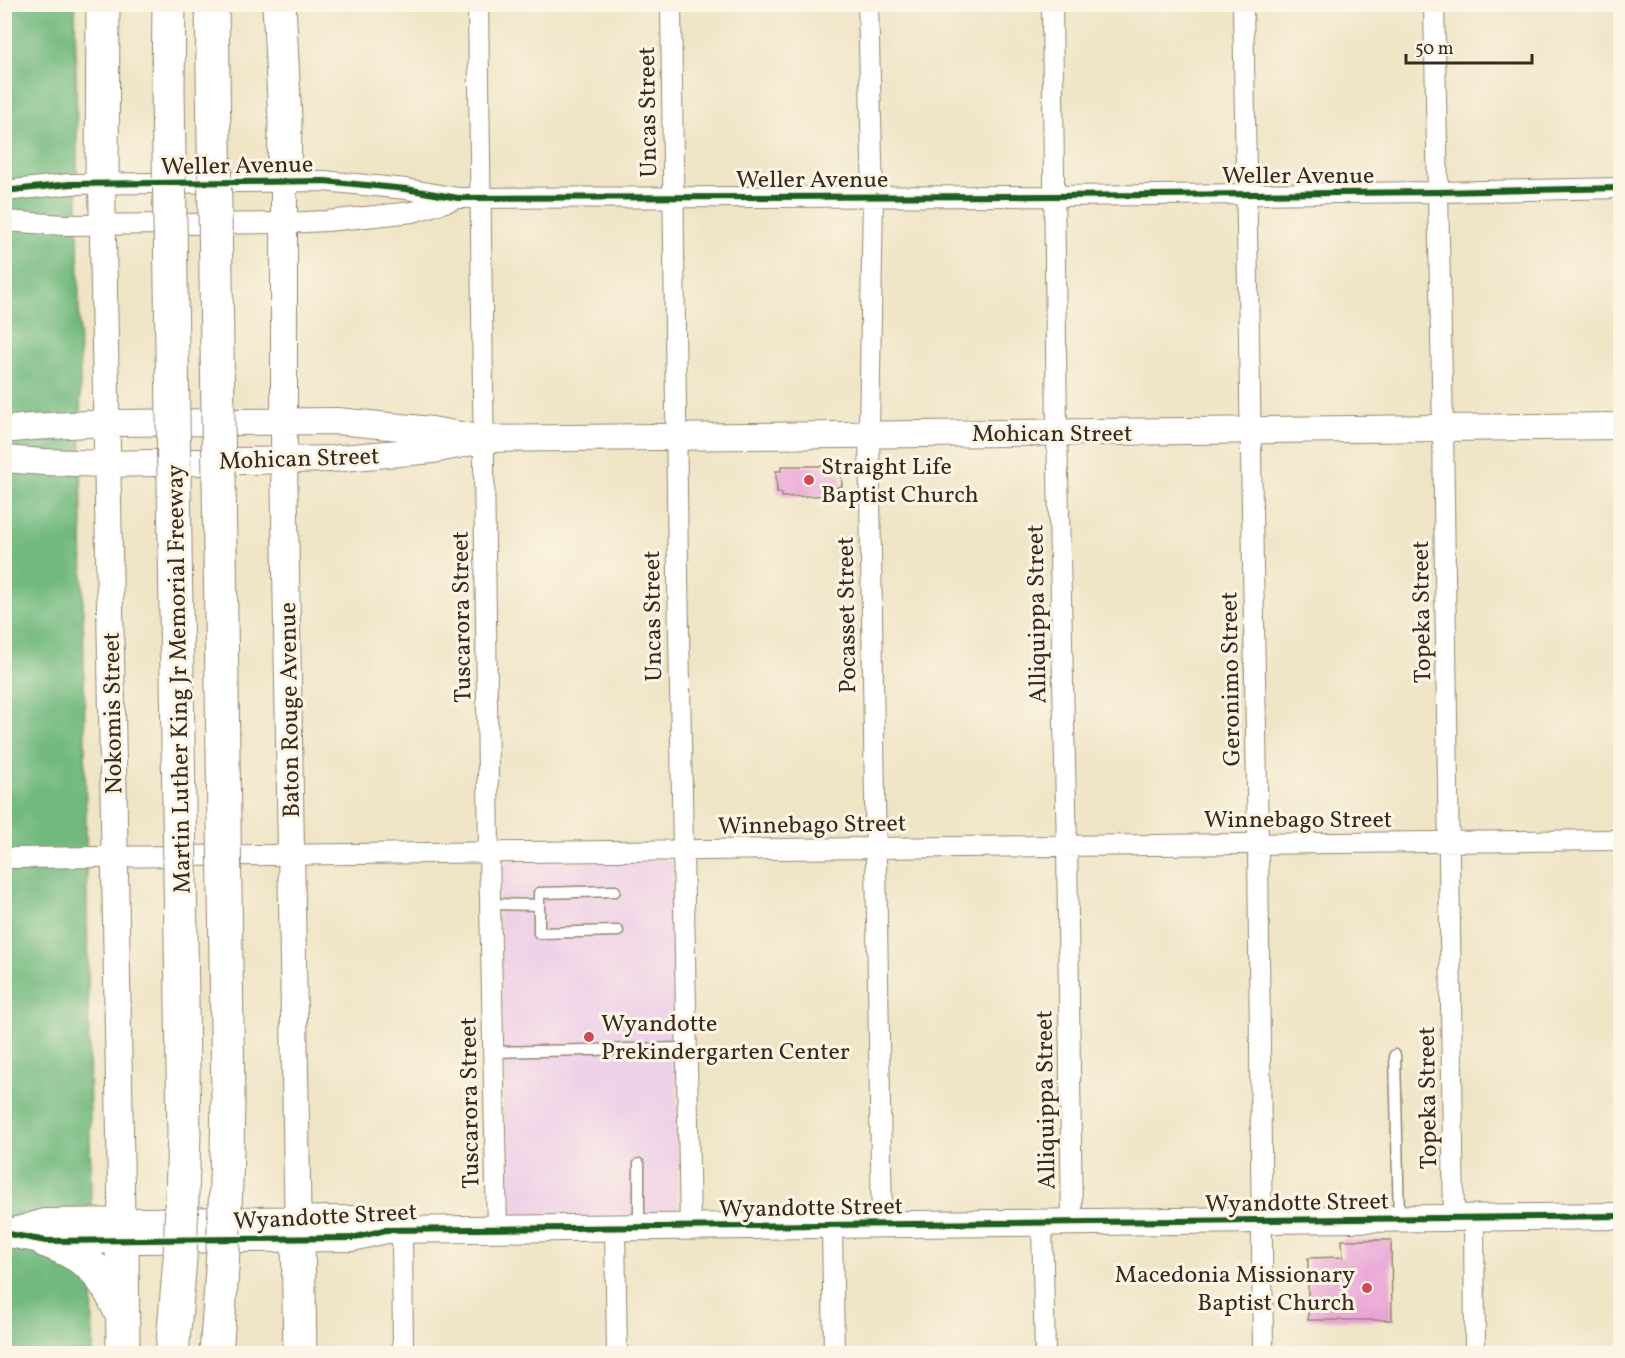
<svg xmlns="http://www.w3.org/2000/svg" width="1625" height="1358" font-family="Vollkorn,serif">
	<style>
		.built { fill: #eed0e8 }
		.forest { fill: #72b97f; stroke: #56724e; stroke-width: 1.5 }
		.building { fill: #e8a1d6 }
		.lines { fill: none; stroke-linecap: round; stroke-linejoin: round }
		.service-casing { stroke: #958772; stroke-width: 13 }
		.minor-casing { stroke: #958772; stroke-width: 22 }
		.tertiary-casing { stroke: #958772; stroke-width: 28 }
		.motorway-casing { stroke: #958772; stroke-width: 35 }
		.service { stroke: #fff; stroke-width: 10 }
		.minor { stroke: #fff; stroke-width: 20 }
		.tertiary { stroke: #fff; stroke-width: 26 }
		.motorway { stroke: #fff; stroke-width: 33 }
		.motorway-bridge-casing { stroke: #958772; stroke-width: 35; stroke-linecap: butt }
		.motorway-bridge { stroke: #fff; stroke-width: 33 }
		.cycleway-casing { stroke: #fcf5e5; stroke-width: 10 }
		.cycleway { stroke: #1b5e20; stroke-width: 6 }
		.poi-dot { fill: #d1495b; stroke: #fcf5e5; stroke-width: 2 }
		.labels { text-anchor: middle; stroke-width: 6; stroke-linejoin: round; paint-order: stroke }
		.street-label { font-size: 24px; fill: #3b2a1e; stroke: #fcf5e5 }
		.poi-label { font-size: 24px; fill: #3b2a1e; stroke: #fcf5e5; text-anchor: start }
	</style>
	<rect width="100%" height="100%" fill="#fcf5e5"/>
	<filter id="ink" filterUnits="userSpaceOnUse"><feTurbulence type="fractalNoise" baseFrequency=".0167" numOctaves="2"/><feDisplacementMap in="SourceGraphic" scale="12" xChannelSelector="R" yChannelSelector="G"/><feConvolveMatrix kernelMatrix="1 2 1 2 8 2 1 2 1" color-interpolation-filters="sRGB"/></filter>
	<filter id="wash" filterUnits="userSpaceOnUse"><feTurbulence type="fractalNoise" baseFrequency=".008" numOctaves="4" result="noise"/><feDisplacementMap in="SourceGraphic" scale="24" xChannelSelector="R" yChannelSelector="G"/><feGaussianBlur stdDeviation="1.35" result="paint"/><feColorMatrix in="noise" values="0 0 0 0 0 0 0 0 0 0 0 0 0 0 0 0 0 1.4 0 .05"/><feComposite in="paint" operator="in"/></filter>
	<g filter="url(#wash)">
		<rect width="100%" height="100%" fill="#efe4c6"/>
		<!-- built -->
		<path class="built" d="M508 860H668L673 865 678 1202 675 1216 514 1218 506 1211 499 872 500 867Z"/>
		<!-- forest -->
		<path class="forest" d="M5 5H75L93 1353 5 1354Z"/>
		<g id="blocks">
			<!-- building -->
			<path class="building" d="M781 466H837V473H841L842 486 837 487 838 495 782 497V493H777L776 471H781Z
				M1342 1240H1391L1392 1320H1308V1258L1343 1257Z"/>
		</g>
	</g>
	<g filter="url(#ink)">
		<use href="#blocks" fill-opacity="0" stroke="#958772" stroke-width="1.5"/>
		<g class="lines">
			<!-- service casing -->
			<g class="service-casing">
				<path id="service" d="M490 904 539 905V893L615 891
					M539 905V933L618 931
					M493 1052 686 1048
					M1395 1055 1399 1219
					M639 1164V1227"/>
			</g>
			<!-- minor casing -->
			<g class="minor-casing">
				<path id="minor" d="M478 4 489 853 497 1228
					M671 4C675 412 681 819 690 1227
					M868 4 873 197 869 434 882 1224
					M1052 4 1057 433 1067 846 1072 1222
					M1243 4 1258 844 1263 1354
					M1434 4 1443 429 1454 1218
					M4 191 70 184 324 181 406 189 458 198 1055 196 1437 192 1620 188
					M4 221 64 225 283 223 327 221 413 212 452 200
					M4 858C294 856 584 852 873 848 1122 844 1371 844 1620 840
					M1474 1218 1475 1354
					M1042 1223 1045 1354
					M832 1225 834 1354
					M615 1227 617 1354
					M402 1230 403 1354"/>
			</g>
			<!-- tertiary casing -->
			<g class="tertiary-casing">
				<path id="tertiary" d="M284 182V460L298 1238
					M102 184 122 1241
					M4 430 31 427 107 423 337 421 432 430 484 439C863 433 1242 432 1620 426
					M4 459 44 462 108 464 331 459 433 450 472 442
					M11 1232 45 1222 352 1219 386 1230
					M4 1233 46 1241 352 1238 386 1230 1620 1216"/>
			</g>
			<!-- motorway casing -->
			<g class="motorway-casing">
				<path id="motorway" d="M279 4 285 120 284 182
					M102 184 103 4
					M298 1238 300 1354
					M46 1241C88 1256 103 1272 121 1313
					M122 1241 123 1354"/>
			</g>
			<!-- service -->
			<use href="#service" class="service"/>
			<!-- minor -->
			<use href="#minor" class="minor"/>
			<!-- tertiary -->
			<use href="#tertiary" class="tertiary"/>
			<!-- motorway -->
			<use href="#motorway" class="motorway"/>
			<!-- motorway-bridge casing -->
			<g class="motorway-bridge-casing">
				<path id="motorway-bridge" d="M169 4 168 88 184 1133 180 1259 172 1354
					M212 4 228 1097C227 1183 223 1268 216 1354"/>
			</g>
			<!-- motorway-bridge -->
			<use href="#motorway-bridge" class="motorway-bridge"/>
			<!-- cycleway casing -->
			<g class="cycleway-casing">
				<path id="cycleway" d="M4 191 70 184 324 181 406 189 458 198 1055 196 1437 192 1620 188
					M4 1233 46 1241 352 1238 386 1230 1620 1216"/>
			</g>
			<!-- cycleway -->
			<use href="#cycleway" class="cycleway"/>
		</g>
	</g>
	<!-- markers -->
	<g class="poi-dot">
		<circle cx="809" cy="480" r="6"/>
		<circle cx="589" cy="1037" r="6"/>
		<circle cx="1367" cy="1288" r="6"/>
	</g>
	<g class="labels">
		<!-- street labels -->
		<g class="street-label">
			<text transform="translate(647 112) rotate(-91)" y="8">Uncas Street</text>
			<text transform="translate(237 165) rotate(-1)" y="8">Weller Avenue</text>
			<text x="1298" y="183">Weller Avenue</text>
			<text x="812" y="187">Weller Avenue</text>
			<text x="1052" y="441">Mohican Street</text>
			<text transform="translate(299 458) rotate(-2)" y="8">Mohican Street</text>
			<text transform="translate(1421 612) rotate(-91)" y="8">Topeka Street</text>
			<text transform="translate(1036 614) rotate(-91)" y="8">Alliquippa Street</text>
			<text transform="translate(846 615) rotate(-91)" y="8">Pocasset Street</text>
			<text transform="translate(652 616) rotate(-91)" y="8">Uncas Street</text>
			<text transform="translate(461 617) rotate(-91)" y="8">Tuscarora Street</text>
			<text transform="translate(178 679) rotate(-91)" y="8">Martin Luther King Jr Memorial Freeway</text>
			<text transform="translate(1230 679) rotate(-91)" y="8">Geronimo Street</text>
			<text transform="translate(289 710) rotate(-91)" y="8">Baton Rouge Avenue</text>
			<text transform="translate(112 713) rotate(-91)" y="8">Nokomis Street</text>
			<text x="1298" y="827">Winnebago Street</text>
			<text transform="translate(812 824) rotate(-1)" y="8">Winnebago Street</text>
			<text transform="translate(1427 1098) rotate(-91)" y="8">Topeka Street</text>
			<text transform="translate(1045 1100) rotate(-91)" y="8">Alliquippa Street</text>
			<text transform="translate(469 1103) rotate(-91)" y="8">Tuscarora Street</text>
			<text transform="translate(1297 1202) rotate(-1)" y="8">Wyandotte Street</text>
			<text transform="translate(811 1207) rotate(-1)" y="8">Wyandotte Street</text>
			<text transform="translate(325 1216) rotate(-3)" y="8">Wyandotte Street</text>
		</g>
		<!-- poi labels -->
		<g class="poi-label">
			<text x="821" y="474">Straight Life<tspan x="821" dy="28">Baptist Church</tspan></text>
			<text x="601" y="1031">Wyandotte<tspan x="601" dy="28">Prekindergarten Center</tspan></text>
			<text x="1355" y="1282" text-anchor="end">Macedonia Missionary<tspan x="1355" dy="28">Baptist Church</tspan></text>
		</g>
	</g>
	<!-- margin -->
	<rect width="1625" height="1358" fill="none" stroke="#fcf5e5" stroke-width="24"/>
	<!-- scale -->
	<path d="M1406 54v9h126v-9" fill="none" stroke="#3b2a1e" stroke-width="3"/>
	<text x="1415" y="54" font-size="18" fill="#3b2a1e" stroke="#fcf5e5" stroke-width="4.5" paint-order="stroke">50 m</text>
</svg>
